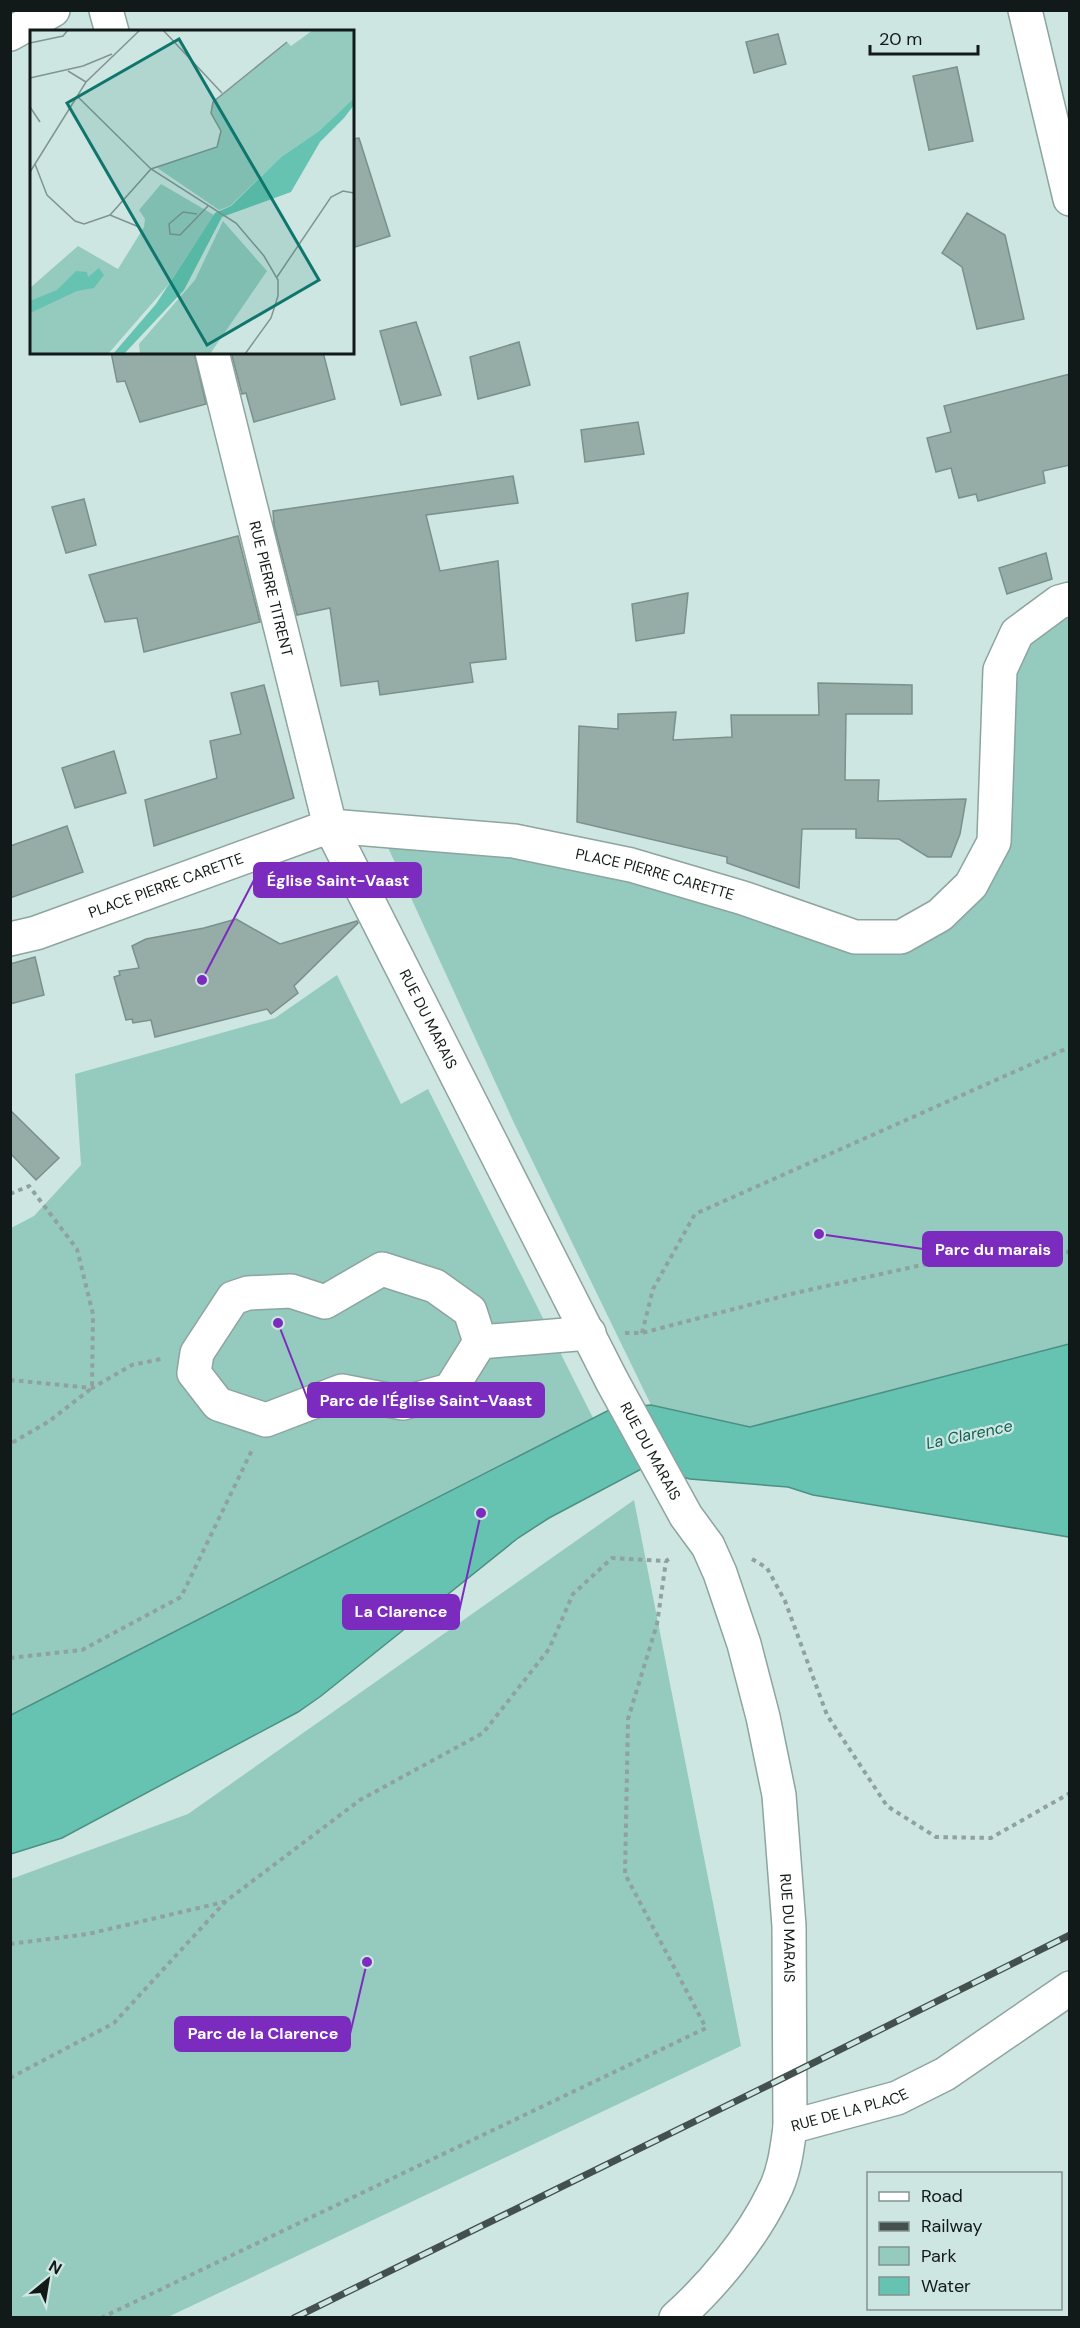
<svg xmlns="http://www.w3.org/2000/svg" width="1080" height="2328" font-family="'DM Sans',sans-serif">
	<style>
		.green { fill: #95cabf }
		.water { fill: #66c3b1; stroke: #4c9083; stroke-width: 1.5 }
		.building { fill: #95aca7; stroke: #7a908b; stroke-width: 1.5 }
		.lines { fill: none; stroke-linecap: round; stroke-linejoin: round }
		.minor-casing { stroke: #8da49f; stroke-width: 36 }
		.major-casing { stroke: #8da49f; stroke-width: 36 }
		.path { stroke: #8fa29e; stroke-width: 4; stroke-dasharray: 4.5 4.5; stroke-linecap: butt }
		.minor { stroke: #fff; stroke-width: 33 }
		.major { stroke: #fff; stroke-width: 33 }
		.rail-casing { stroke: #43504d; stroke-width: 7 }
		.rail { stroke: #cee6e1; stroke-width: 4.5; stroke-dasharray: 14; stroke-linecap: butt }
		.labels { text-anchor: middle; stroke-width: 4.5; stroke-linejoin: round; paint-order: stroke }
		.street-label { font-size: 15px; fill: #111a18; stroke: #cee6e1 }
		.water-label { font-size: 16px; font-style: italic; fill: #135f54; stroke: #cee6e1 }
		.inset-road { fill: none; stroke: #829491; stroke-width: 1.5 }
		.view { fill: #0f766e; fill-opacity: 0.15; stroke: #0f766e; stroke-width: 3 }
		.inset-edge { fill: none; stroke: #111a18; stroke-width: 3 }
		.leader { fill: none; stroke: #7b2cbf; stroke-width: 2 }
		.callout-dot { fill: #7b2cbf; stroke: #cee6e1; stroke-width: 2 }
		.callout { fill: #7b2cbf; stroke: #7b2cbf; stroke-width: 2 }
		.callout-label { font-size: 16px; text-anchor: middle; font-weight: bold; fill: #fff }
	</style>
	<rect width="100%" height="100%" fill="#cee6e1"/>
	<!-- green -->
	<path class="green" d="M1069 599V1344L750 1427 651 1405 514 1123 380 830 901 937 994 842 1000 670Z
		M337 975 401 1104 428 1089 593 1418 11 1715V1228L34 1216 81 1165 75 1074 275 1018Z
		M634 1500 741 2046 168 2317H11V1879L188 1814Z"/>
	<!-- water -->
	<path class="water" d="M1069 1344V1537L813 1495 788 1487 690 1479 645 1467 549 1518 518 1538 321 1696 298 1712 62 1838 11 1854V1715L613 1408 651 1405 750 1427Z"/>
	<!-- building -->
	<path class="building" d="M778 34 786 64 754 73 746 42Z
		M957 67 973 141 929 150 913 76Z
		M359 138 390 236 352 248V139Z
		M967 213 1005 235 1024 319 977 329 962 267 942 253Z
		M416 322 441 395 401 405 380 331Z
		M519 342 530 385 478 399 470 357Z
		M111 352H194L206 404 140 422 125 381 117 382Z
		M231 352H323L335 399 254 422 246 393 242 394Z
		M1070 374V465L1043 471 1045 483 978 501 976 494 959 498 951 468 936 472 927 438 951 432 944 406Z
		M638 422 644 454 585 462 581 430Z
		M513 476 518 503 426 515 440 571 498 561 506 659 470 663 473 682 380 695 378 681 341 686 330 608 297 615 274 525 273 511Z
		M84 499 96 545 66 553 52 507Z
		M238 536 260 622 144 652 137 618 105 622 89 575Z
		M1046 553 1052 579 1007 594 999 568Z
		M688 593 684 633 636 641 632 604Z
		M818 683 912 685V714H846L845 780H879L878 801 966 799 960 834 951 857H928L899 839 856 838V829H802L799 888 727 863V857L577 822 579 726 618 729V714L676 712 673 740 732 737 731 715H819Z
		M264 685 294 798 154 846 145 800 217 778 210 741 241 734 231 693Z
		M114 751 126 793 75 808 62 768Z
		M67 826 83 872 10 898V846Z
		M236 919 280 944 357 921 358 923 294 986 298 993 271 1014 267 1009 155 1037 151 1020 133 1023 132 1019 126 1020 114 977 120 975 119 971 139 968 132 946 146 939 204 928Z
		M35 957 44 995 10 1004V964Z
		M10 1110 59 1158 36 1180 10 1153Z"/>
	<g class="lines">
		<!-- minor casing -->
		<g class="minor-casing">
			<g id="minor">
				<path d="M106 10 112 32"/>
				<path d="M1025 10 1070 199"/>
				<path id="s1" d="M212 352 330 826 612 1381 686 1516 708 1546 720 1573 744 1644 763 1717 779 1795 789 1926 790 2127C787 2150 784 2174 773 2194 752 2238 712 2286 676 2318"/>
				<path id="s2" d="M10 939 36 933 330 826 514 841 631 865 743 898 855 937H901L940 915 971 885 994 842 1000 670 1017 633 1059 602 1070 599"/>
				<path d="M480 1342 470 1311 435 1286 382 1269 325 1302 291 1291 248 1293 233 1298 197 1353 194 1373 218 1404 266 1420 342 1391 403 1403 450 1390 480 1342 589 1333"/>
				<path id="s3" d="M790 2127 897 2098 945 2074 1070 1988"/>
			</g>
		</g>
		<!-- major casing -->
		<g class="major-casing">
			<path id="major" d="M10 34 53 10"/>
		</g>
		<!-- path -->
		<path class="path" d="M10 1194 29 1186 77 1249 93 1314 92 1388 48 1422 10 1444
			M625 1333H642L795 1293 931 1263 1070 1252
			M642 1333 653 1289 695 1214 1070 1047
			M10 1380 92 1388 132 1365 161 1359
			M752 1559 767 1568 785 1601 827 1715 887 1806 936 1837 991 1838 1070 1793
			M10 1658 82 1650 181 1597 252 1450
			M10 1944 88 1934 224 1902
			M10 2078 114 2023 226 1901 360 1800 483 1733 549 1649 573 1594 612 1558 666 1561 672 1557
			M101 2318 706 2028 625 1874 628 1719 657 1624 666 1561"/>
		<!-- minor -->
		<use href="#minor" class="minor"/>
		<!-- major -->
		<use href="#major" class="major"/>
		<!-- rail casing -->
		<g class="rail-casing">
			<path id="rail" d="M294 2318 775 2082 1070 1935"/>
		</g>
		<!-- rail -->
		<use href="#rail" class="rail"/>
	</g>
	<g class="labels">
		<!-- street labels -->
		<g class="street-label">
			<text dy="5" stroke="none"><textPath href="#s1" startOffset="244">RUE PIERRE TITRENT</textPath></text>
			<text dy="5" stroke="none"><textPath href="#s2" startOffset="669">PLACE PIERRE CARETTE</textPath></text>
			<text dy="5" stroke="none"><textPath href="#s2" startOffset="165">PLACE PIERRE CARETTE</textPath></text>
			<text dy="5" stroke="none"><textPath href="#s1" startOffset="705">RUE DU MARAIS</textPath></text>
			<text dy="5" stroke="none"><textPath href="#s1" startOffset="1191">RUE DU MARAIS</textPath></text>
			<text dy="5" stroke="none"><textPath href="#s1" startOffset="1695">RUE DU MARAIS</textPath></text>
			<text dy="5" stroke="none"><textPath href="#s3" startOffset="62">RUE DE LA PLACE</textPath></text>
		</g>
		<!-- water labels -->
		<g class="water-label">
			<text transform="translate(969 1434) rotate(-12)" y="6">La Clarence</text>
		</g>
	</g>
	<!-- overview -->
	<g transform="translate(30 30)">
		<rect width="324" height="324" fill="#cee6e1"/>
		<path d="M283 0H324V68L289 101 251 127 200 176 189 180 126 137 187 117 191 101 181 83 183 72 257 12 261 16ZM131 154 184 185 138 255 78 324H0V258L48 216 88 239 114 197 115 189 109 180ZM193 191 237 241 180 324H110L109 314 165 250Z" fill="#95cabf"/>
		<path d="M324 68V75L314 88 290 112 261 162 192 187 154 260 94 324H83L126 274 185 183 201 176 251 127 289 101ZM69 238 74 245 64 258 47 261 0 283V271L27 260 46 241 57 242 58 247Z" fill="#66c3b1"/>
		<path class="inset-road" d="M133 0 192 63M0 13 33 6 38 0M38 41 56 52M0 48 53 36 82 24M47 66 121 139 206 193 234 226 248 250V266L241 288 215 324M0 77 10 92M5 134 17 165 45 191 54 194 80 185 121 139 187 117 191 101 181 83 183 72 257 12M0 142 56 52 110 0M167 184 153 182 139 194 140 204 150 205 178 176M80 185 109 197M247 247 301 167 313 161 324 163"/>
		<path class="view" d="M149 9 289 250 177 315 37 73Z"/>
		<rect width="324" height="324" class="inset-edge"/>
	</g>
	<!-- callouts -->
	<path class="leader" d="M202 980L254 880M819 1234L923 1249M278 1323L308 1400M481 1513L459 1612M367 1962L350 2034"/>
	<g class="callout-dot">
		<circle cx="202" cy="980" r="6"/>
		<circle cx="819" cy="1234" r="6"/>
		<circle cx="278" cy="1323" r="6"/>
		<circle cx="481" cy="1513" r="6"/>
		<circle cx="367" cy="1962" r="6"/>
	</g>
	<g class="callout">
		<rect x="254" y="863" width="167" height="34" rx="6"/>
		<rect x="923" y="1232" width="139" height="34" rx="6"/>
		<rect x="308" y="1383" width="236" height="34" rx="6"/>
		<rect x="343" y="1595" width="116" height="34" rx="6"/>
		<rect x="175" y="2017" width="175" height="34" rx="6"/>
	</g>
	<g class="callout-label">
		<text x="338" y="886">Église Saint-Vaast</text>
		<text x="993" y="1255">Parc du marais</text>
		<text x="426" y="1406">Parc de l'Église Saint-Vaast</text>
		<text x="401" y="1617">La Clarence</text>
		<text x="263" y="2039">Parc de la Clarence</text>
	</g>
	<!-- border -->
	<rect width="1080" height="2328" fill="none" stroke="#111a18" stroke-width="24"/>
	<!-- legend -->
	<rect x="867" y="2172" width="195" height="138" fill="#cee6e1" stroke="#829491" stroke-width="1.5"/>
	<rect x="879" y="2192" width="30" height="9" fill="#ffffff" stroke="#829491" stroke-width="1.5"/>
	<text x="921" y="2202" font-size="18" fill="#111a18">Road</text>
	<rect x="879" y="2222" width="30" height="9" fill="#43504d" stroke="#829491" stroke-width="1.5"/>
	<text x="921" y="2232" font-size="18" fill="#111a18">Railway</text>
	<rect x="879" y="2247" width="30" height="18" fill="#95cabf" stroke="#829491" stroke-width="1.5"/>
	<text x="921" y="2262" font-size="18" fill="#111a18">Park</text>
	<rect x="879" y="2277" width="30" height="18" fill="#66c3b1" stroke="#829491" stroke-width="1.5"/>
	<text x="921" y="2292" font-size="18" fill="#111a18">Water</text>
	<!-- north arrow -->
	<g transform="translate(48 2280) rotate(30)" stroke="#cee6e1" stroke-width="4.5" paint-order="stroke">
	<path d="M0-4.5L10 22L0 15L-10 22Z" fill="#111a18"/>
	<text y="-9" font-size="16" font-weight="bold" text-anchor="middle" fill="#111a18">N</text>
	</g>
	<!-- scale -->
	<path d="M870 45v9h108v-9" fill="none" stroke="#111a18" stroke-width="3"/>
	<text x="879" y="45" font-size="18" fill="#111a18" stroke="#cee6e1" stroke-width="4.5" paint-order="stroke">20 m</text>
</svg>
